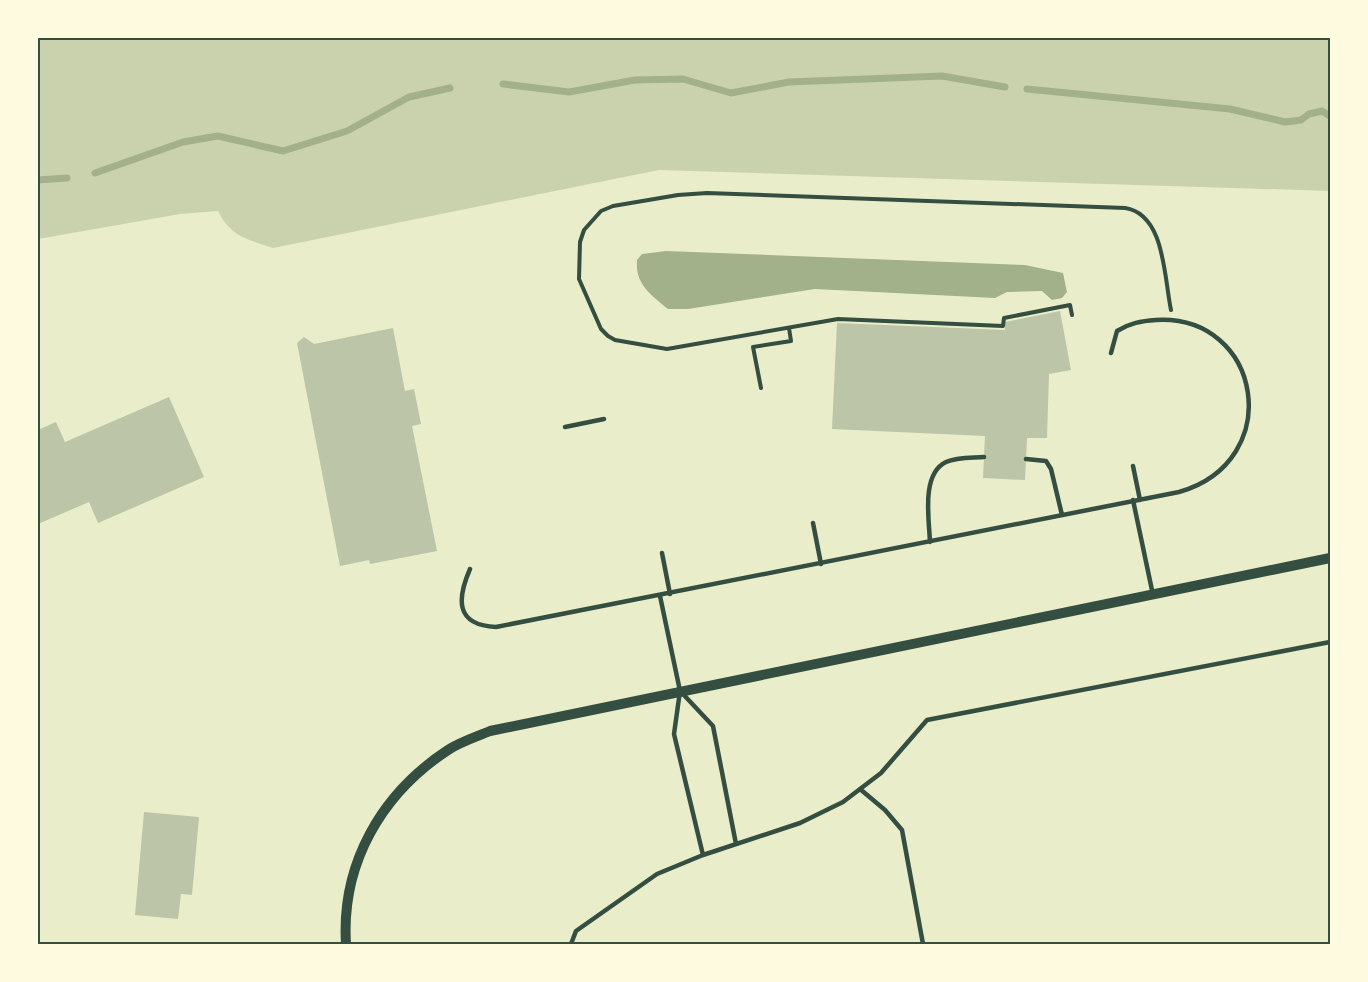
<svg xmlns="http://www.w3.org/2000/svg" width="1368" height="982" font-family="'DejaVu Sans',sans-serif">
	<style>
		.green { fill: #cad2ad }
		.water { fill: #a3b18a }
		.lines { fill: none; stroke-linecap: round; stroke-linejoin: round }
		.stream { stroke: #a3b18a; stroke-width: 7 }
		.building { fill: #bcc5a7 }
		.path { stroke: #344e41; stroke-width: 4 }
		.service { stroke: #344e41; stroke-width: 4.5 }
		.tertiary { stroke: #344e41; stroke-width: 10 }
		.neatline { fill: none; stroke: #344e41; stroke-width: 2 }
	</style>
	<rect width="100%" height="100%" fill="#e9edc9"/>
	<!-- green -->
	<path class="green" d="M38 38H1330V191L659 170 273 248C247 239 231 237 218 211L180 214 38 239Z"/>
	<!-- water -->
	<path class="water" d="M666 251 1025 265 1063 273 1067 292 1062 298 1052 300 1042 291 1007 292 995 298 815 289 688 309H668C650 294 635 284 637 260L642 254Z"/>
	<g class="lines">
		<!-- stream -->
		<path class="stream" d="M503 84 569 92 635 80 683 79 731 93 789 82 942 76 1005 87
			M1027 89 1230 109 1285 122 1301 120 1309 114 1322 111 1330 116
			M95 173 183 142 218 136 283 151 347 131 409 97 450 88
			M38 180 67 178"/>
	</g>
	<!-- building -->
	<path class="building" d="M1060 311 1071 370 1049 374 1047 438H1027L1025 480 983 478 985 436 832 429 837 323 1005 330V322Z
		M393 328 405 391 414 389 421 424 412 426 437 551 370 564 369 560 340 566 297 343 304 337 314 344Z
		M169 397 204 477 98 523 89 502 38 524V430L56 422 65 442Z
		M144 812 199 817 192 895 181 894 178 919 135 915Z"/>
	<g class="lines">
		<!-- path -->
		<path class="path" d="M1072 315 1070 305 1004 318 1003 326 838 319 667 349 615 340 608 336 601 329 579 279 580 242 584 230 601 211 613 206 678 195 707 193 1125 208C1165 214 1164 277 1171 310
			M761 388 753 347 791 341 789 328"/>
		<!-- service -->
		<path class="service" d="M565 427 604 419
			M1026 459 1046 461 1051 469 1062 515
			M1133 466 1140 500
			M1133 500 1153 595
			M813 523 821 564
			M930 542C929 519 921 474 946 462 957 457 972 458 984 457
			M662 553 670 594
			M470 569C457 599 455 625 496 627L1179 492C1287 461 1262 314 1156 320 1141 321 1130 323 1117 331L1111 353
			M660 596 680 691 674 734 703 855
			M682 693 713 726 736 844
			M860 789 885 810 902 830 923 944
			M571 944 576 931 657 874 703 855 800 823 843 802 881 773 927 720 1330 642"/>
		<!-- tertiary -->
		<path class="tertiary" d="M346 944C341 864 381 794 448 750 460 742 476 737 490 731L1330 558"/>
	</g>
	<!-- border -->
	<rect width="1368" height="982" fill="none" stroke="#fefae0" stroke-width="78"/>
	<rect x="39" y="39" width="1290" height="904" class="neatline"/>
</svg>
